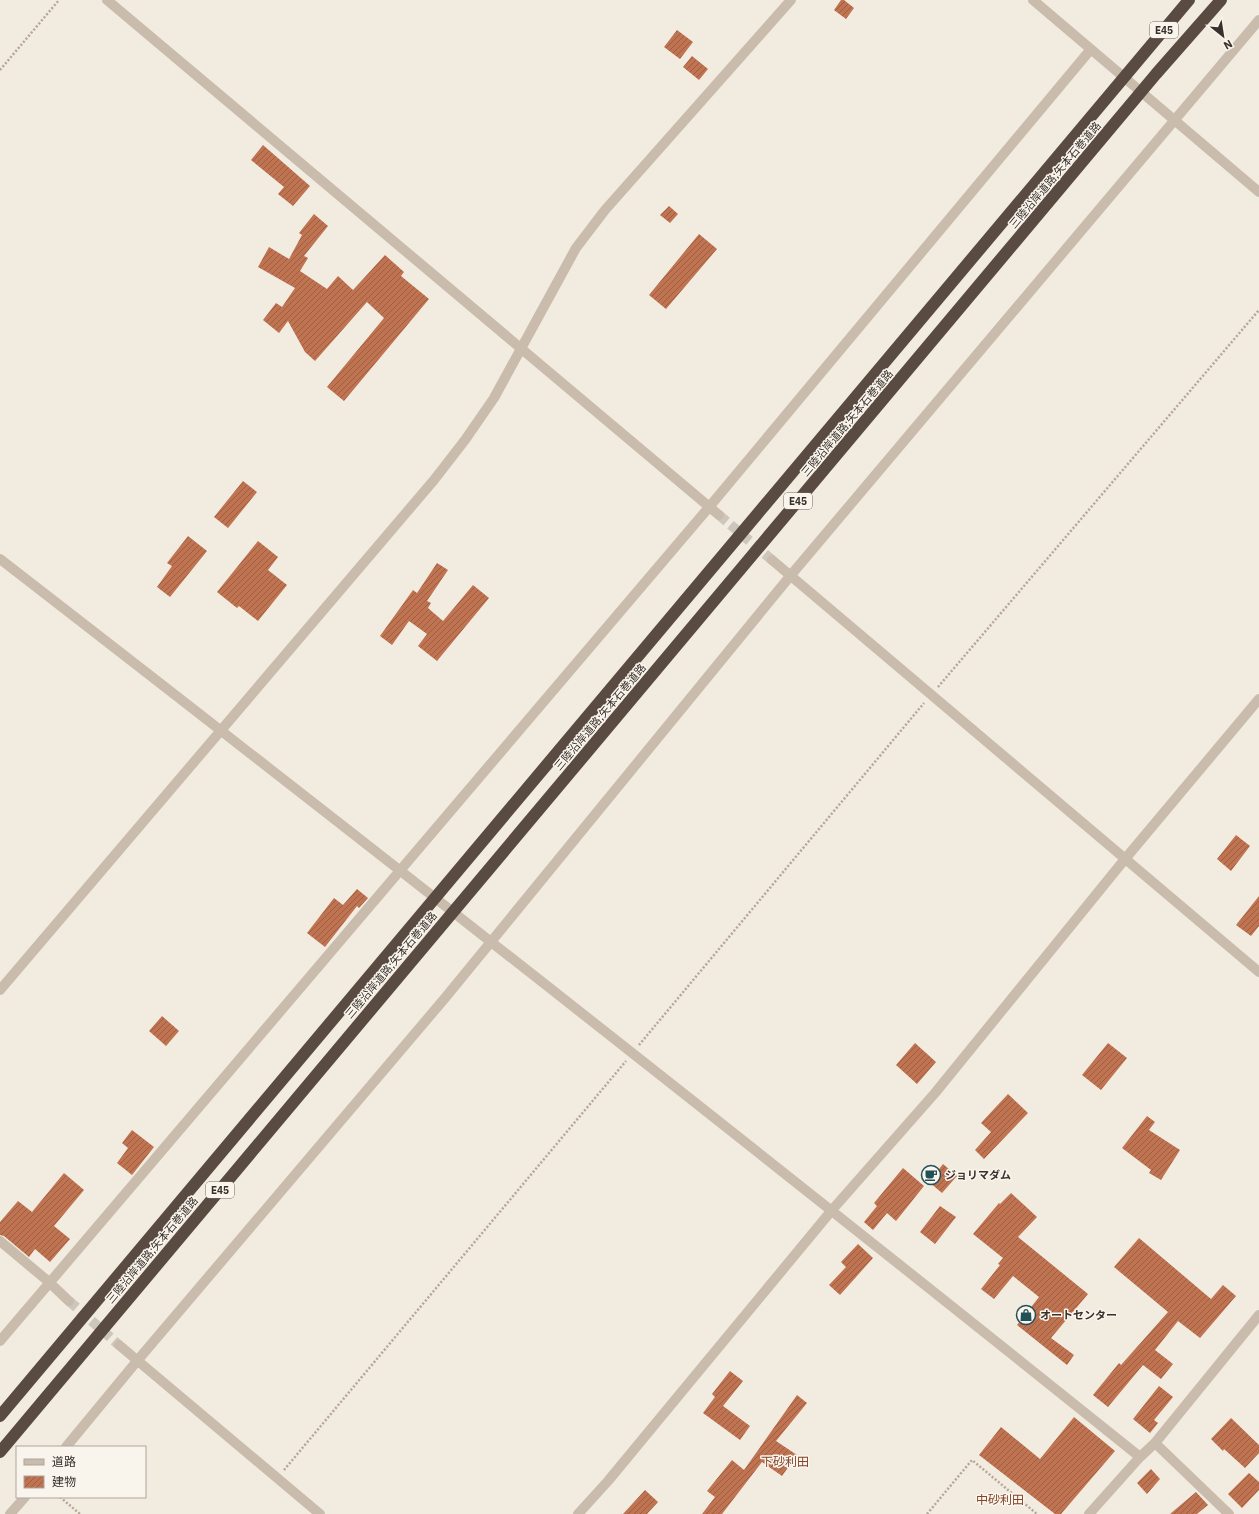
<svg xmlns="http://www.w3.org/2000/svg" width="1259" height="1514" font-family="'IBM Plex Sans','Noto Sans JP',sans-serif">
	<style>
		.building { fill: url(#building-hatch) }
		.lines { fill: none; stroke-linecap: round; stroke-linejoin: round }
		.minor-tunnel { stroke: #cdc6bc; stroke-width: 10; stroke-dasharray: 10 5; stroke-linecap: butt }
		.path { stroke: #b6a696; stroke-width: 2.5; stroke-dasharray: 2 2; stroke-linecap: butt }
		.minor { stroke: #cabcac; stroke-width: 10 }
		.highway { stroke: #594b42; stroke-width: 12 }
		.labels { text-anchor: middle; stroke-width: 3; stroke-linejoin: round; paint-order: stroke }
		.shield { fill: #f9f4ec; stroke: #726b65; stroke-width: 1 }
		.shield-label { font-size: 10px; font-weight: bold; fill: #38302b }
		.street-label { font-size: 11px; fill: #38302b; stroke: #f9f4ec }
		.poi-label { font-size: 11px; font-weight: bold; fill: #38302b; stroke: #f9f4ec; text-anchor: start }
		.neighbourhood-label { font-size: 12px; fill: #834428; stroke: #f9f4ec }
	</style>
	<defs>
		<pattern id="building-hatch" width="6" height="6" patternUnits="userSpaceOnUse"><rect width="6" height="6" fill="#c07350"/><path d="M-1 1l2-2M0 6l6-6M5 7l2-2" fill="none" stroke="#9d5f43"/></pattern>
	</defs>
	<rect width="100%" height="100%" fill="#f2ebe0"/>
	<!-- building -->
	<path class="building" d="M841 0H844L854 8 846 19 834 10Z
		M677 30 693 42 680 59 664 47Z
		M692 56 708 69 699 80 683 67Z
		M263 145 310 186 293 206 278 194 284 187 251 160Z
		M669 206 678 214 670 223 660 215Z
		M314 214 328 226 304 256 308 258 300 271 327 289 338 276 353 290 385 255 404 272 401 276 429 299 344 401 327 387 384 318 367 302 315 361 305 352 288 321 279 333 263 320 276 303 282 307 295 288 258 267 269 247 289 259 302 235 299 233Z
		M699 234 717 249 666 309 649 295Z
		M243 481 257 492 228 528 214 517Z
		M188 536 207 551 170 597 157 587 172 566 167 563Z
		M258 541 278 557 268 570 287 585 258 621 239 606 237 608 217 592Z
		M437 563 448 570 427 601 431 603 428 608 443 621 473 585 489 598 437 661 418 646 427 634 409 621 392 645 380 636 413 590 417 593Z
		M1236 835 1250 846 1231 871 1217 859Z
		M357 889 368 898 359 908 357 906 325 947 307 933 334 898 343 905Z
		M1259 896V926L1251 936 1236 925Z
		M162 1016 179 1031 166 1046 149 1031Z
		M915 1043 936 1062 917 1084 896 1065Z
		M1108 1043 1127 1058 1101 1090 1082 1075Z
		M1008 1094 1028 1113 984 1159 975 1150 991 1132 981 1123Z
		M1147 1116 1155 1122 1149 1130 1180 1150 1161 1180 1149 1173 1151 1170 1122 1148Z
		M132 1130 154 1147 132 1175 117 1163 128 1148 122 1143Z
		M943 1164 957 1176 942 1193 929 1182Z
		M903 1168 924 1186 896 1221 887 1213 873 1230 864 1222 877 1206 874 1203Z
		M64 1173 84 1190 54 1226 70 1239 50 1262 35 1249 29 1257 4 1236 0 1235V1222L18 1201 32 1212Z
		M1011 1193 1037 1217 1018 1237 1088 1294 1051 1338 1074 1355 1067 1365 1017 1325 1039 1297 1013 1276 994 1299 981 1289 1000 1265 998 1264 1003 1258 973 1234 999 1203 1000 1204Z
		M940 1206 956 1217 935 1244 920 1232Z
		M1139 1238 1211 1299 1223 1285 1236 1296 1200 1338 1178 1321 1155 1350 1173 1364 1161 1379 1143 1365 1108 1407 1093 1395 1119 1363 1121 1365 1168 1312 1114 1267Z
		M858 1244 873 1258 840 1295 829 1285 846 1267 841 1262Z
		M730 1371 743 1381 723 1406 750 1426 740 1440 703 1413 715 1397 712 1394Z
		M1159 1386 1173 1397 1154 1420 1158 1423 1150 1433 1133 1419Z
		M797 1395 807 1403 776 1441 797 1455 782 1476 762 1462 722 1514H702L715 1497 707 1491 732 1460 744 1470Z
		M1074 1417 1115 1451 1061 1514H1055L979 1455 1001 1427 1040 1459Z
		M1231 1418 1259 1445V1453L1245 1468 1224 1449 1223 1451 1211 1439Z
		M1151 1469 1160 1479 1147 1494 1137 1483Z
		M1249 1473 1259 1482V1490L1242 1508 1228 1494Z
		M645 1490 658 1502 647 1514H623Z
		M1196 1492 1208 1505 1197 1514H1170Z"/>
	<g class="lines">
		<!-- minor-tunnel -->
		<path class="minor-tunnel" d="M719 515 772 560
			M69 1301 119 1345"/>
		<!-- path -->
		<path class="path" d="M0 70 59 0
			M938 687 1259 310
			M639 1045 924 703
			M284 1470 626 1061
			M60 1497 80 1514
			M927 1514 972 1460 1037 1514"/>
		<!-- minor -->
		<path class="minor" d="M107 0 719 515
			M1033 0 1259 192
			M0 559C382 855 763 1154 1140 1457
			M772 560 1259 972
			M0 990 434 480 465 440 494 398 576 248 605 210 791 0
			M0 1241 49 1282 69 1301
			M0 1341 710 506 1091 49
			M119 1345 320 1514
			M1155 1443 1229 1514
			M66 1447 137 1361 445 998 791 575 1259 20
			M10 1514 25 1497
			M578 1514 608 1481 832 1210 935 1093 1125 859 1259 699
			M1089 1514 1140 1457 1155 1443 1259 1315"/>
		<!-- highway -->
		<path class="highway" d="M0 1416 1189 0
			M0 1452 1156 74 1221 0"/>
	</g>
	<!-- icons -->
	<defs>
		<g id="cafe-ring" transform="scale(1)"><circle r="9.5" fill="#f9f4ec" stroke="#225058" stroke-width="1.5"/><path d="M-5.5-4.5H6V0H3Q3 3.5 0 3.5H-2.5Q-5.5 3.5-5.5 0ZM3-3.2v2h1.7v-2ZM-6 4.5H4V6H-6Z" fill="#225058"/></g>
		<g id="shop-ring" transform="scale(1)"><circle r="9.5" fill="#f9f4ec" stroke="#225058" stroke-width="1.5"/><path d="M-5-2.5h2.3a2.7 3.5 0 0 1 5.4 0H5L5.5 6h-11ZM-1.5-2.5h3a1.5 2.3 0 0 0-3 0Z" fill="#225058"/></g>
	</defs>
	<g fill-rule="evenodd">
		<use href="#cafe-ring" x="931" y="1175"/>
		<use href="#shop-ring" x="1026" y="1315"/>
	</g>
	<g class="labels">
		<!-- shield labels -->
		<g class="shield">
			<rect x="1150" y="22" width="28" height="16" rx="3"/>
			<rect x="784" y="493" width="28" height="16" rx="3"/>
			<rect x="206" y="1182" width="28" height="16" rx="3"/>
		</g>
		<g class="shield-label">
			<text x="1164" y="34">E45</text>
			<text x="798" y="505">E45</text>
			<text x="220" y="1194">E45</text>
		</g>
		<!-- street labels -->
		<g class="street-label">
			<text transform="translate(1055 175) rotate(-50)" y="4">三陸沿岸道路;矢本石巻道路</text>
			<text transform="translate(847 423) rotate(-50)" y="4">三陸沿岸道路;矢本石巻道路</text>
			<text transform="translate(600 717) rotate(-50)" y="4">三陸沿岸道路;矢本石巻道路</text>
			<text transform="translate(391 965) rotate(-50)" y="4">三陸沿岸道路;矢本石巻道路</text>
			<text transform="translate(152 1250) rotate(-50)" y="4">三陸沿岸道路;矢本石巻道路</text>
		</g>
		<!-- poi labels -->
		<g class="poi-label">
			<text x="945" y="1179">ジョリマダム</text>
			<text x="1040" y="1319">オートセンター</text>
		</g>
		<!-- neighbourhood labels -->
		<g class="neighbourhood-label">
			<text x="785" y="1466">下砂利田</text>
			<text x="1000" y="1504">中砂利田</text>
		</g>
	</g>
	<!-- legend -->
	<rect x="16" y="1446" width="130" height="52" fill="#f9f4ec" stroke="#aca69f"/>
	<rect x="24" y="1459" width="20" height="6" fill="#cabcac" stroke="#aca69f"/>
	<text x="52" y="1466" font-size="12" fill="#38302b">道路</text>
	<rect x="24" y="1476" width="20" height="12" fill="url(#building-hatch)" stroke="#aca69f"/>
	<text x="52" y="1486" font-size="12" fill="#38302b">建物</text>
	<!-- north arrow -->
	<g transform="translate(1223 36) rotate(150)" stroke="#f9f4ec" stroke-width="3" paint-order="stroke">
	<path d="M0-3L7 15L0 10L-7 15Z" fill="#38302b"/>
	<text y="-6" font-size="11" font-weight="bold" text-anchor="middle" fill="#38302b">N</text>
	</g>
</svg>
